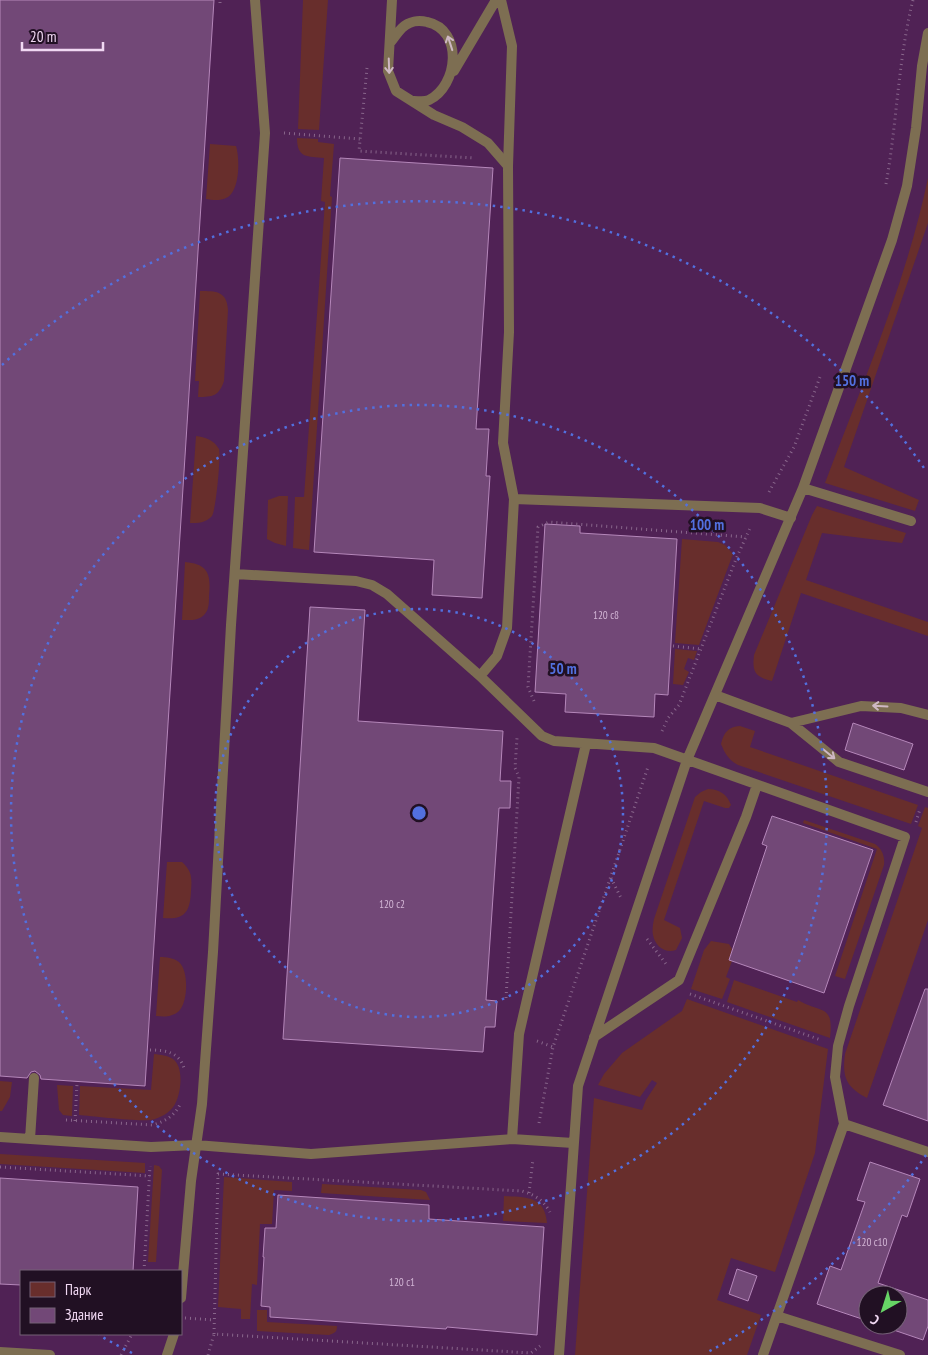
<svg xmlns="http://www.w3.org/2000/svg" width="928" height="1355" font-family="'PT Sans Narrow',sans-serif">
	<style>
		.built { fill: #502255; fill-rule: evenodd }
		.green { fill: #682e2c }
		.building { fill: #724877; stroke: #b587ba }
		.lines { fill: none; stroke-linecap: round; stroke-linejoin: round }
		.path { stroke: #88668b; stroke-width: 3; stroke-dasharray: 1 4; stroke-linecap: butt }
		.service { stroke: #7d6e52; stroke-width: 10 }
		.oneway { stroke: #ceb8c3 }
		.ring { fill: none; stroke: #5270df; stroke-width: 2.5; stroke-dasharray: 2.5 5 }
		.labels { text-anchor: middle; stroke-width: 5; stroke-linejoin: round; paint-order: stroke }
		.number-label { font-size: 11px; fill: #d1b4d4 }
		.centre { fill: #5270df; stroke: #211023; stroke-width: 2.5 }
		.ring-label { font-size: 15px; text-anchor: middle; font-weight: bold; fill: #5270df; stroke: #211023; stroke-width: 5; stroke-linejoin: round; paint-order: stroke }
	</style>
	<rect width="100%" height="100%" fill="#451d49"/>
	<!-- built -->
	<path class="built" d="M0 0H928V1355H0ZM21 1271H181V1334H21ZM868 1295H898V1325H868Z"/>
	<!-- green -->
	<path class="green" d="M303 0H328L319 130 298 129Z
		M297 138 318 139V142L334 144 330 196 332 197 309 550 293 548 295 497H304L325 202 321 201 324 158C308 156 297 159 297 138Z
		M210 144 236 146C240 159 240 192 226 198 220 201 212 200 206 199Z
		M928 178V223L844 467 919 500 915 511 825 483C863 382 906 283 928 178Z
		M200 291C216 291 227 291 228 310L224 381C219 396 213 397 198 397L199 381H195Z
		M196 436C205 437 214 440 219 449 221 455 216 510 212 516 206 523 198 523 190 523Z
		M279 496H288L286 546 275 543 267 539 268 500Z
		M817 506 906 533 902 543 822 533 806 580 928 622V636L801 593 772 681C755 677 752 672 754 655L812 515Z
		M682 539 718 542 725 545 733 554 699 645 675 643Z
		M185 562C209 564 211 575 209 596 209 603 209 610 204 615 198 621 190 620 182 620Z
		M675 649 697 651 694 660 688 658 684 669 689 672 683 685 673 684Z
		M740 726 755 731 750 747 918 805 911 824 738 765C729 760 725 754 721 744 724 732 728 727 740 726Z
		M708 789C719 789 727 794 731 805L729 808H725L704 801 664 920 680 928 682 938 676 950C665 954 655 946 653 935 652 930 653 924 654 919L695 797 701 792Z
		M925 807 928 808V920L867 1098C846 1087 842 1077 845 1054L922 828 918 826Z
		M804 820 875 844C882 849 885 856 884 865L845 979 835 976 877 849 803 823Z
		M167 862H182C192 871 192 878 191 891 190 912 185 920 163 918Z
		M711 941 729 944 732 949 729 960 732 961 726 977 730 979 722 999 691 989 704 950Z
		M160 957C166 957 174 958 179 962 189 971 188 1002 179 1011 172 1017 165 1017 156 1016Z
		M734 980 797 1002 798 1000C821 1014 834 1003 830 1038L727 1002Z
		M687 999 828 1049 815 1153 775 1272 731 1258 717 1300 761 1315 747 1355H575L594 1098 642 1110 646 1100 657 1083 652 1080 640 1097 598 1085 604 1074 622 1053 682 1011Z
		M154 1054C161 1055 167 1055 173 1059 184 1067 181 1091 176 1102 172 1111 164 1116 155 1119 146 1123 93 1116 79 1115L80 1086 151 1090Z
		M0 1081 12 1082 10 1097 2 1111H0Z
		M57 1085 73 1086 72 1116 63 1115 59 1110Z
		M0 1154 145 1163V1173L0 1164Z
		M154 1165 159 1166 162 1170 156 1262H148Z
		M224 1177 292 1182V1191L274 1190 272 1224H260L257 1285 252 1284 250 1319H241V1309L218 1307Z
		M322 1184 421 1190 426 1192 430 1200 321 1193Z
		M504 1196C526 1197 545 1196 547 1223L503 1221Z
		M257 1310H267V1322L337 1326C337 1332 335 1333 329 1335L257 1331Z"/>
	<!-- building -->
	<path class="building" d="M0 0H214L145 1086 41 1079 40 1075 35 1071 31 1072 27 1078 0 1076Z
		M340 158 493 168 476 429H489L486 476H490L482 598 432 595 434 560 314 552Z
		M545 524 580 526V533L677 539 668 695 655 694 654 717 565 712 566 694 535 692Z
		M310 607 365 610 358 721 503 731 500 781H511L510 808H499L486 1000 497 1001 495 1027H485L483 1052 283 1039Z
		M853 723 913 744 904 770 845 750Z
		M772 816 873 850 824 993 729 960 767 846 762 844Z
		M925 989H928V1121L883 1105Z
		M870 1162 920 1179 907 1217 902 1215 878 1283 928 1300V1326L923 1340 879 1325H898V1295H868V1321L817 1304 830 1266 841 1270 865 1202 857 1200Z
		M0 1178 138 1187 133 1271H21V1285L0 1284Z
		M278 1195 429 1205V1219L544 1227 537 1335 447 1327 446 1329 270 1317V1307L261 1306 264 1257H263L265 1228H276Z
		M737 1269 757 1276 748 1301 729 1294Z"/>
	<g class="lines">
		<!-- path -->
		<path class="path" d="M220 3V0
			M367 68 359 151 474 158
			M284 133 360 139
			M886 184C897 123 898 60 913 0
			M769 492 794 447 820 377
			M673 646 701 649
			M534 701 528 687 538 527 549 522 746 537
			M662 731 668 718 679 705 736 559 751 526
			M916 822 920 809
			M611 878 621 898
			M647 939 666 964
			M690 994 821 1040
			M506 998 519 777 515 768 517 738
			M537 1041 553 1047
			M150 1050C165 1050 179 1052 184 1068
			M66 1120 153 1125C166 1121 176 1115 181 1102
			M75 1121 77 1084
			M539 1123 553 1047 648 767
			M0 1167 150 1176
			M529 1193 533 1159
			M144 1271 150 1166
			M185 1318 214 1320
			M214 1334 218 1174 522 1191C535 1195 543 1200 550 1212
			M121 1355 132 1334
			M208 1355 214 1334 531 1353 540 1346"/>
		<!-- service -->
		<path class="service" d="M392 0 388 71 396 91 434 115 462 127 488 143 508 166
			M390 43C394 38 398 32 402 28 409 21 419 20 427 22 464 30 458 86 429 100 425 102 419 101 414 101
			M454 71 496 0
			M803 488 911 521
			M514 499 760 508 791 518
			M235 574 356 581 372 585 387 594 480 676 542 736 554 741 654 748 905 837 849 1006 838 1046 835 1077 844 1124 763 1355
			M480 676 497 656 507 628 514 499 503 443 509 332 508 166 512 46 501 0
			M715 695 791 723 839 762 928 792
			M791 723 861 706 901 708 928 715
			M594 1037 679 980 746 817 757 785
			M844 1124 928 1152
			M0 1137 151 1147 196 1145 311 1154 512 1139 573 1143
			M30 1139 34 1078
			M512 1139 519 1034 586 744
			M181 1298 191 1181 202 1104 213 952 231 625 265 133 255 0
			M777 1316 900 1355
			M0 1352 50 1355
			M167 1355 174 1334
			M559 1355 578 1086 687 760 803 488 892 240 907 186 916 128 922 66 928 33"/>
	</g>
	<!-- one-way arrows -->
	<defs><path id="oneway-shaft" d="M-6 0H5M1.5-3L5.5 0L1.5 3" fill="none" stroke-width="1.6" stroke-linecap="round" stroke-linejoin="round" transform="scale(1.25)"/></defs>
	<g class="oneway">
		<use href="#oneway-shaft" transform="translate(450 43) rotate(-108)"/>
		<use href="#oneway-shaft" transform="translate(389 66) rotate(88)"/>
		<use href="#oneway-shaft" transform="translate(880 706) rotate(-177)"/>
		<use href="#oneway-shaft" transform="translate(829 754) rotate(39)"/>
	</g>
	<!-- distance rings -->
	<g class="ring">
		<circle cx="419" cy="813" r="204"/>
		<circle cx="419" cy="813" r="408"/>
		<path d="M926 1155A612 612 0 0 1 706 1353M132 1353A612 612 0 0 1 99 1335M2 365A612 612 0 0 1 926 471"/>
	</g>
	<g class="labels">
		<!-- number labels -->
		<g class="number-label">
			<text x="606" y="619">120 с8</text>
			<text x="392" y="908">120 с2</text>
			<text x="872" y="1246">120 с10</text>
			<text x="402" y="1286">120 с1</text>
		</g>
	</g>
	<circle cx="419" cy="813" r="8" class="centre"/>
	<g class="ring-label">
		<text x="852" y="386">150 m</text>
		<text x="707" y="530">100 m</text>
		<text x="563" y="674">50 m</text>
	</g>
	<!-- legend -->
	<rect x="20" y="1270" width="162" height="65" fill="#211023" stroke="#746076"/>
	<rect x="30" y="1282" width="25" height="15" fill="#682e2c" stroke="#746076"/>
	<text x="65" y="1295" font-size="15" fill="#f1d8f3">Парк</text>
	<rect x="30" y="1308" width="25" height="15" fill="#724877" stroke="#746076"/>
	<text x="65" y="1320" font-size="15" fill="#f1d8f3">Здание</text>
	<!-- north arrow -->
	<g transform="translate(883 1310) rotate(219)"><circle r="24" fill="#211023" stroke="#746076"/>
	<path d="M0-4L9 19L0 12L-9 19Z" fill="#67d466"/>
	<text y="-8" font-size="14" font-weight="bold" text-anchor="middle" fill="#f1d8f3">С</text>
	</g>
	<!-- scale -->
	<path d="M22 42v8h81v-8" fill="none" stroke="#f1d8f3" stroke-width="2.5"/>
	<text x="30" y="42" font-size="15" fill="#f1d8f3" stroke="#211023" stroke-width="4" paint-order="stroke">20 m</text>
</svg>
